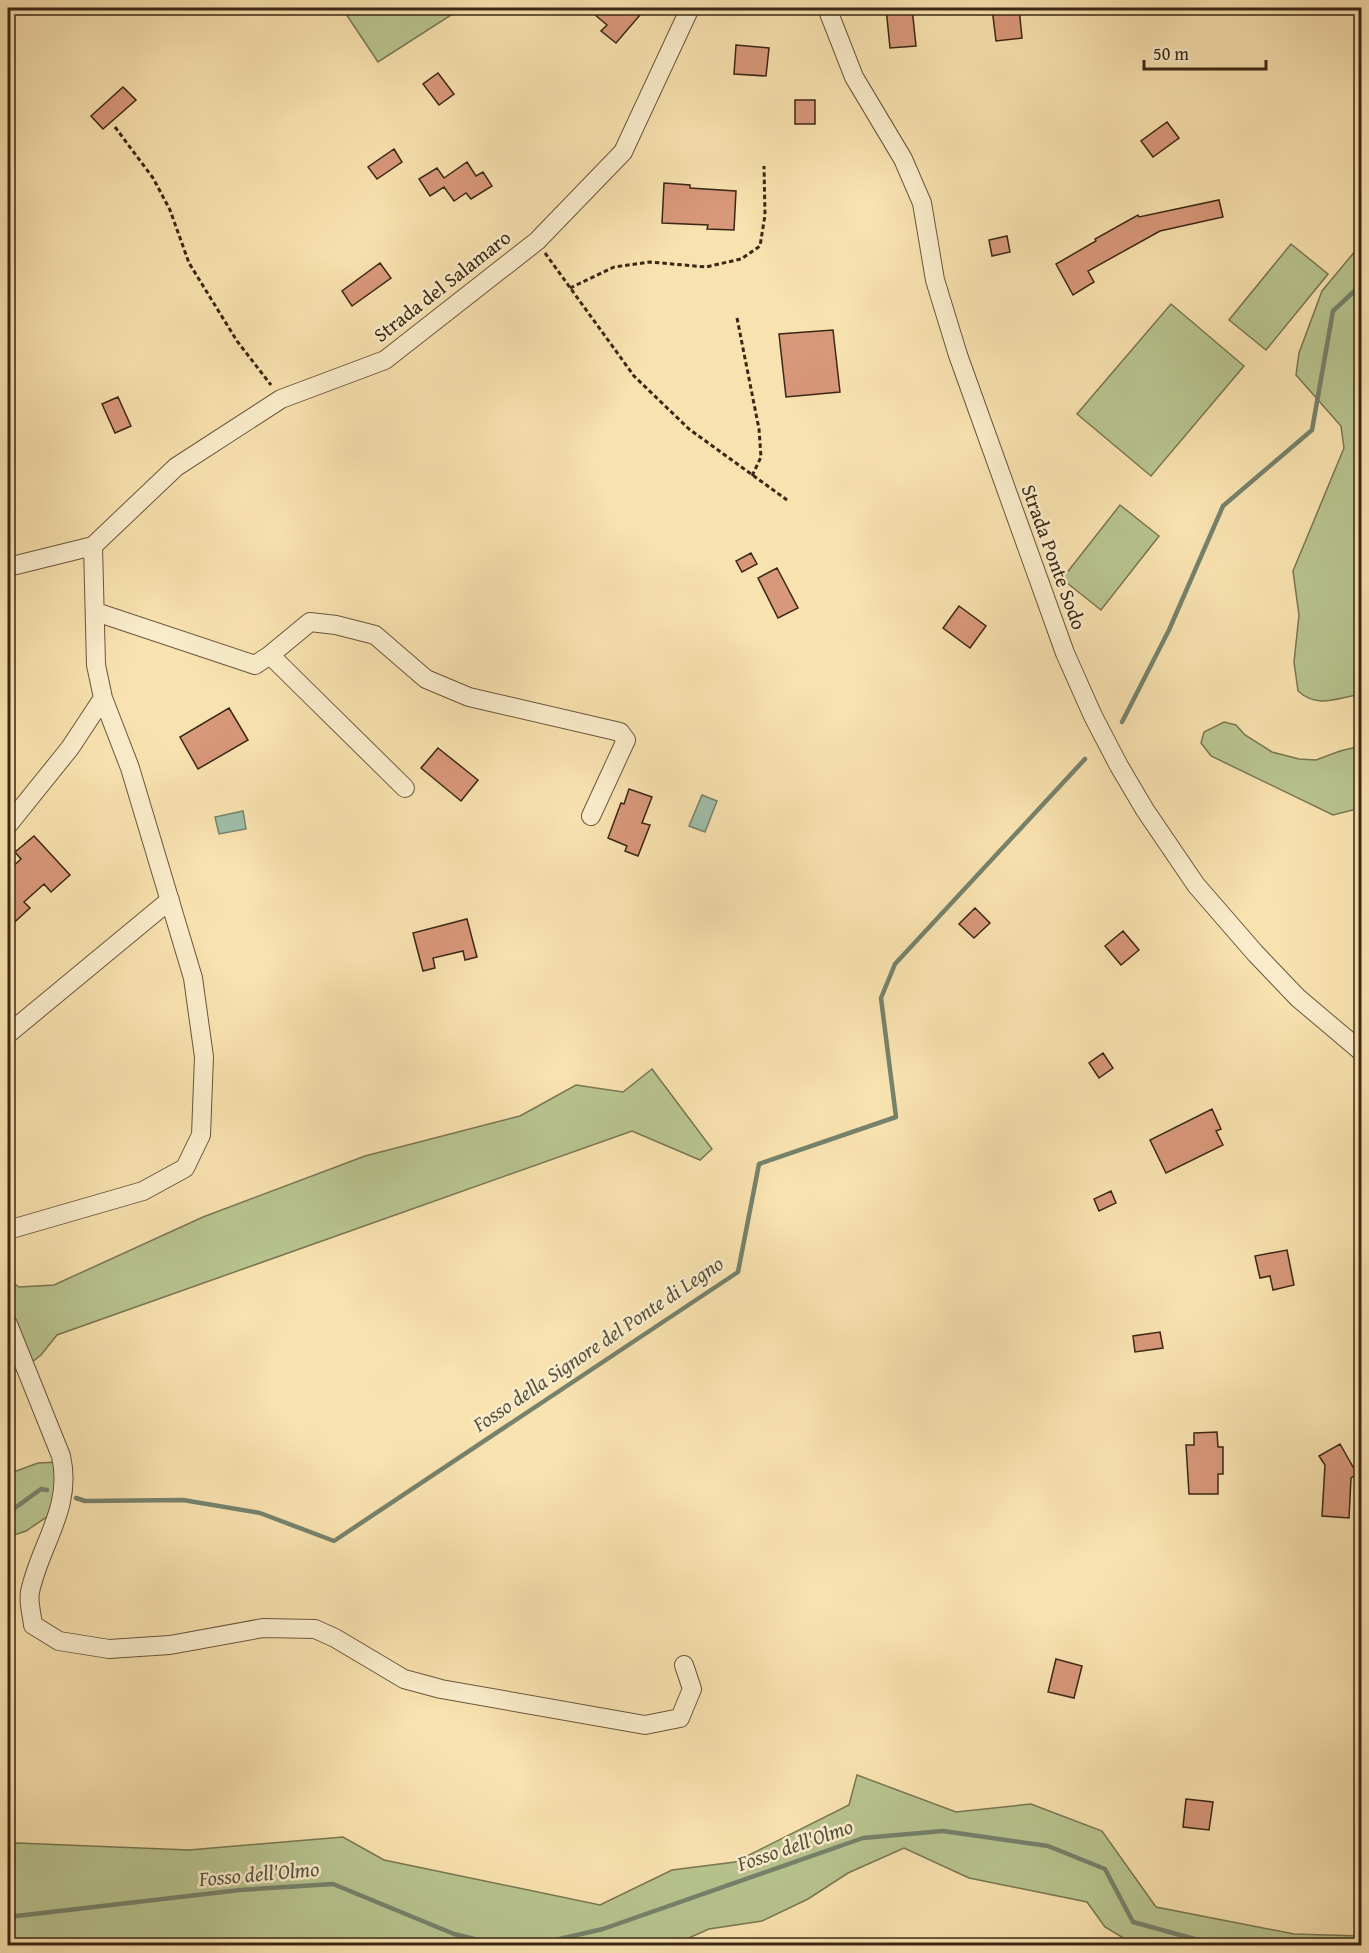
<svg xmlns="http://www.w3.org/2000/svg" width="1369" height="1953" font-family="'Gentium Book Plus',serif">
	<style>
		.green { fill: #b8c48f; stroke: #797652; stroke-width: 1.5 }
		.water { fill: #9ebea7; stroke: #76826c; stroke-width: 1.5 }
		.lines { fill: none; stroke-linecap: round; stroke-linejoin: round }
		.stream { stroke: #76826c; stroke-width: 4.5 }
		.building { fill: #d8987a; stroke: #3a2714; stroke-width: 1.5 }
		.minor-casing { stroke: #6a563b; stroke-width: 20 }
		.path { stroke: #3a2714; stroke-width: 3; stroke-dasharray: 4.5 3; stroke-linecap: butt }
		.minor { stroke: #faeccb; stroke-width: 18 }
		.labels { text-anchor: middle; stroke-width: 5; stroke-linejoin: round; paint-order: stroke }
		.street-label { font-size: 20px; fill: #3a2714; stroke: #faeccb }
		.water-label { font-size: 21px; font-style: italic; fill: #585440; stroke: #faeccb }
	</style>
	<rect width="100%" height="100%" fill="#f8e2af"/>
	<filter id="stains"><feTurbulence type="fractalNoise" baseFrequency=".00333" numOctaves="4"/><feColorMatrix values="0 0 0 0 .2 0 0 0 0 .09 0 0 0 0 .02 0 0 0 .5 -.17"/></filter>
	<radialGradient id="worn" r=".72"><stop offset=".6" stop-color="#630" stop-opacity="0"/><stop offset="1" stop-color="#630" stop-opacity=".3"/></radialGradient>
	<!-- green -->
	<path class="green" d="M342 8H462L378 62Z
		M1291 244 1328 274 1266 350 1229 320Z
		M1361 244V694C1337 698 1318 709 1298 691L1294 662 1299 615 1293 571 1344 448 1341 426 1296 375 1299 353 1322 291Z
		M1171 304 1244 366 1151 476 1077 414Z
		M1120 505 1159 536 1101 610 1062 579Z
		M1224 722 1236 725 1245 735 1272 752 1299 759 1316 760 1340 751 1361 746V808L1333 815 1211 756 1201 743 1204 732Z
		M652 1069 712 1149 700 1160 632 1131 57 1335 41 1355 32 1362 8 1302V1279L19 1287 54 1285 203 1217 365 1156 520 1116 576 1085 623 1092Z
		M58 1462 57 1510 26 1531 8 1537V1474L38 1463Z
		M857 1775 956 1812 1031 1804 1102 1831 1156 1907 1294 1934 1361 1936V1945H1135L1105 1927 1087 1902 969 1878 904 1848 848 1873 808 1899 762 1921 709 1929 673 1945H8V1847L17 1843 189 1850 343 1837 384 1860 600 1905 672 1870 735 1862 849 1805Z"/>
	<!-- water -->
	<path class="water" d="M702 795 717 801 705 832 689 826Z
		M243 811 246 829 219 834 215 817Z"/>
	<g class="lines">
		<!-- stream -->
		<path class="stream" d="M1122 722 1169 630 1223 506 1312 430 1333 311 1362 284
			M76 1498 85 1501 183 1500 260 1513 334 1541 738 1272 759 1164 896 1117 881 998 895 964 1085 759
			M8 1513 41 1489 47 1490
			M8 1917 240 1890 333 1884 454 1934 503 1946
			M529 1946 603 1929 863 1838 943 1831 1048 1846 1105 1869 1133 1922 1220 1946"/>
	</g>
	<!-- building -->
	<path class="building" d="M600 8H646L616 43 601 31 607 25 594 14Z
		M886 8H912L916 46 890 48Z
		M992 8H1019L1022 38 996 41Z
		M736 45 769 48 766 76 734 74Z
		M438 73 454 94 439 105 423 84Z
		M123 87 136 100 103 129 91 116Z
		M795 100H815V124H795Z
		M1167 122 1179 138 1153 157 1141 141Z
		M394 149 402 162 377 179 368 167Z
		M467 162 476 176 483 172 492 186 471 199 466 193 454 201 444 187 430 196 419 179 437 168 444 178Z
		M664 183 690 185V188L736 191 734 230 707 229 708 225 662 223Z
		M1219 200 1223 217 1160 231 1088 271 1094 282 1073 295 1056 264 1096 241 1095 239 1138 215 1139 217Z
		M1007 236 1010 252 992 256 989 240Z
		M380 263 391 278 352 306 342 291Z
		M833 330 840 392 786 397 779 334Z
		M118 397 131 426 115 433 102 404Z
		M751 553 757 564 742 572 736 561Z
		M777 568 798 608 778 618 758 578Z
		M959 606 986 626 970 648 943 628Z
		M229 708 248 740 198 769 180 737Z
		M438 748 478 780 461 801 421 768Z
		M629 789 652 797 642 823 650 825 638 856 625 851 627 846 608 838 621 803 624 804Z
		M34 836 70 875 51 892 44 884 24 902 30 908 8 928V871L21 859 15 852Z
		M975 908 990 923 974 938 959 924Z
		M467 919 477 957 465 960 463 951 433 958 435 968 423 971 413 933Z
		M1123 931 1139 950 1121 965 1105 946Z
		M1103 1053 1113 1068 1099 1078 1089 1063Z
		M1212 1109 1221 1129 1216 1131 1223 1145 1166 1173 1150 1140Z
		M1111 1191 1116 1203 1099 1211 1094 1199Z
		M1287 1250 1294 1285 1273 1290 1270 1276 1260 1278 1255 1256Z
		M1160 1332 1163 1348 1135 1352 1133 1336Z
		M1217 1432 1218 1447H1223V1474H1218V1494H1189L1186 1445H1194V1433Z
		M1340 1444 1357 1474 1351 1478 1349 1518 1322 1516 1325 1465 1319 1456Z
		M1056 1659 1082 1666 1074 1698 1048 1692Z
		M1186 1799 1213 1802 1209 1830 1183 1827Z"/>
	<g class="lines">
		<!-- minor casing -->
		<g class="minor-casing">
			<path id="minor" d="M827 8 854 77 903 159 922 203 935 280 958 355 1065 653 1093 716 1119 766 1145 810 1196 885 1255 953 1298 998 1362 1052
				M8 567 93 546 176 467 281 399 385 360 537 241 623 152 690 8
				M96 612 255 665 270 655 310 622 336 625 375 635 426 679 469 697 620 732 626 740 591 816
				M270 655 405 788
				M8 825 70 748 103 698 96 665 93 546
				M8 1034 170 900
				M8 1230 143 1191 185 1168 201 1135 204 1057 193 978 130 768 103 698
				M8 1324 61 1456C73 1508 40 1544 30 1592 28 1602 32 1615 33 1625L59 1641 109 1649 170 1645 263 1628 315 1629 335 1638 404 1679 441 1689 645 1725 680 1718 692 1689 684 1665"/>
		</g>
		<!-- path -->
		<path class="path" d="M115 127 153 178 170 210 189 263 237 341 271 385
			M545 253 634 376 689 429 787 500
			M570 288 614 267 650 262 706 267 741 259 760 246 765 215 764 166
			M737 318 759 429 761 457 752 476"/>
		<!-- minor -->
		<use href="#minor" class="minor"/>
	</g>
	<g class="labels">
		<!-- street labels -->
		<g class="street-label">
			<text transform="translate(442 286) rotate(-38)" y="7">Strada del Salamaro</text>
			<text transform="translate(1054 557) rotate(70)" y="7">Strada Ponte Sodo</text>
		</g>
		<!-- water labels -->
		<g class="water-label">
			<text transform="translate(598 1344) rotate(-34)" y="7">Fosso della Signore del Ponte di Legno</text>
			<text transform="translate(795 1845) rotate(-19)" y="7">Fosso dell'Olmo</text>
			<text transform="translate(259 1874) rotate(-5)" y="7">Fosso dell'Olmo</text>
		</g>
	</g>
	<!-- margin -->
	<rect width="1369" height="1953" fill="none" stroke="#f8e2af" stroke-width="30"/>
	<rect x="9" y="9" width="1351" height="1935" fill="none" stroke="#3a2714" stroke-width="3"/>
	<rect x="15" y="15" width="1339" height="1923" fill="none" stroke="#3a2714" stroke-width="1.5"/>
	<!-- scale -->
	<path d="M1144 60v9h122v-9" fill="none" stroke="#3a2714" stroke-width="3"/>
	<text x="1153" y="60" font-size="18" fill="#3a2714" stroke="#faeccb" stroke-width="4.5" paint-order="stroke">50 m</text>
	<rect width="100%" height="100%" filter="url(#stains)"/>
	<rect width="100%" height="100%" fill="url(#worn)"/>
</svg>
